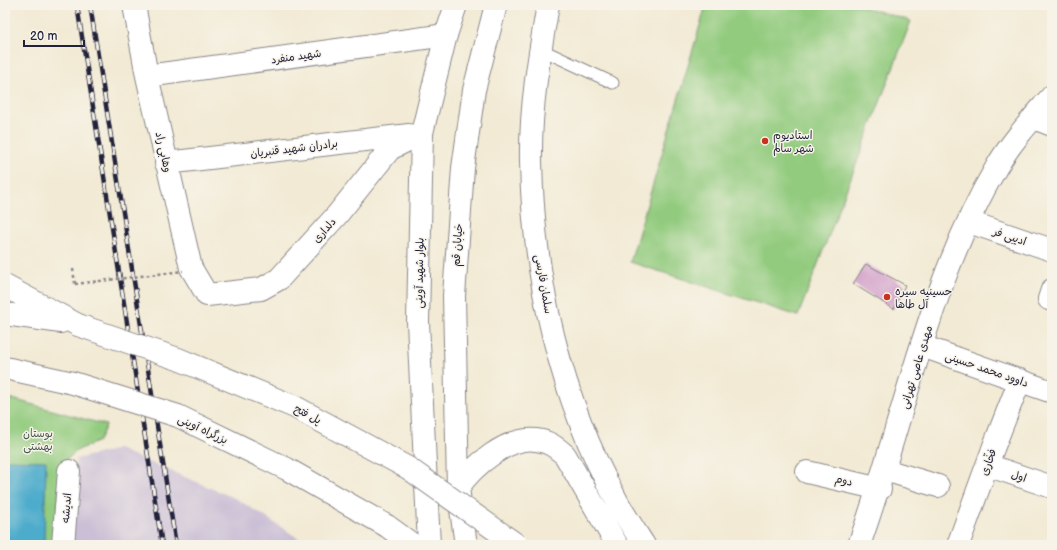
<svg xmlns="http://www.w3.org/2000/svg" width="1057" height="550" font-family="'Balsamiq Sans','Playpen Sans Arabic',sans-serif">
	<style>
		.industrial { fill: #cabfd6 }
		.green { fill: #92cb7e; stroke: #5a765c }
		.water { fill: #4daccc; stroke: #386784 }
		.building { fill: #ca8dc4 }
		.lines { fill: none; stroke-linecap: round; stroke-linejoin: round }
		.lane-casing { stroke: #8a8688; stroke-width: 13 }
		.street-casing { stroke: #8a8688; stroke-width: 24 }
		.secondary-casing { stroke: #8a8688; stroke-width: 24 }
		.primary-casing { stroke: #8a8688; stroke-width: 24 }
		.highway-casing { stroke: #8a8688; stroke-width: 24 }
		.path { stroke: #8a8688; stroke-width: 2.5; stroke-dasharray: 3 3; stroke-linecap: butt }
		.lane { stroke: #fff; stroke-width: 11 }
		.street { stroke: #fff; stroke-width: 22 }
		.secondary { stroke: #fff; stroke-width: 22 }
		.primary { stroke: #fff; stroke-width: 22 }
		.highway { stroke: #fff; stroke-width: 22 }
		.rail-casing { stroke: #22223b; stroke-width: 4.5 }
		.rail { stroke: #f7f3e8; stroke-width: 3; stroke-dasharray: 9; stroke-linecap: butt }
		.highway-bridge-casing { stroke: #8a8688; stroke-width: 24; stroke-linecap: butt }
		.path-bridge { stroke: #8a8688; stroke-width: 2.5; stroke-dasharray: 3 3; stroke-linecap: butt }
		.highway-bridge { stroke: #fff; stroke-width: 22 }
		.poi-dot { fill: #c8321e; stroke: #f7f3e8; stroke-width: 1.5 }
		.labels { text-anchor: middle; stroke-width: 3; stroke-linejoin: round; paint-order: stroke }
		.street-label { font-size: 11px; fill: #22223b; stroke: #f7f3e8 }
		.poi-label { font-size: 11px; fill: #22223b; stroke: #f7f3e8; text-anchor: start }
		.park-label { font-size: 11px; fill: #44554f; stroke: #f7f3e8 }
	</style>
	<rect width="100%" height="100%" fill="#f7f3e8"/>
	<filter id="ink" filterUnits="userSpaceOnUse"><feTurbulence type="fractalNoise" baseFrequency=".025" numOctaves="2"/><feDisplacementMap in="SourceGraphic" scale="8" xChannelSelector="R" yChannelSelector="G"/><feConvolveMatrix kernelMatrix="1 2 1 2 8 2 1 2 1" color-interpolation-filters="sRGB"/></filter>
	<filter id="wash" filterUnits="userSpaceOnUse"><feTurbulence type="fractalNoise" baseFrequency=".012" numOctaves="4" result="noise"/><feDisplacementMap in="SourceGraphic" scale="16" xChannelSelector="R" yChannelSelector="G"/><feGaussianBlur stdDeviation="0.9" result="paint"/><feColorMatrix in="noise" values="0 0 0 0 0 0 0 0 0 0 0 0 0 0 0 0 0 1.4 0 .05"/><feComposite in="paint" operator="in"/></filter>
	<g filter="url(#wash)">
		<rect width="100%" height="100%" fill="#f2ead4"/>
		<!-- industrial -->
		<path class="industrial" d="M118 449 237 499 309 545H69L76 459Z"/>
		<!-- green -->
		<path class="green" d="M706 5H857L911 21 798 316 630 262Z
			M5 397 106 425 99 441 78 450 61 464 55 545H5Z"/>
		<!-- water -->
		<path class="water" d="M5 460 46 461 44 545H5Z"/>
		<g id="blocks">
			<!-- building -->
			<path class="building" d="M866 264 905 285 894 309 853 284Z"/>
		</g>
	</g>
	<g filter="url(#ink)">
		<use href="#blocks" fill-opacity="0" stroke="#8a8688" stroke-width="1"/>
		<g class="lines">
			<!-- lane casing -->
			<g class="lane-casing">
				<path id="lane" d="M540 49 613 83"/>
			</g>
			<!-- street casing -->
			<g class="street-casing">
				<path id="street" d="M134 5 147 76 191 268 207 295 261 289 279 279 337 215 390 149 422 133
					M147 76 446 35
					M1034 118 1052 125
					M166 163 409 135
					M969 222 1052 250
					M1052 290 1049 299 1052 300
					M922 346 1052 392
					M987 465 1052 487
					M885 470 938 486
					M807 472 880 489
					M63 545 69 471
					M958 545 994 446 1020 380"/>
			</g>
			<!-- secondary casing -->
			<g class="secondary-casing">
				<path id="secondary" d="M859 545C904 420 928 284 996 168 1010 143 1033 118 1052 96"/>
			</g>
			<!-- primary casing -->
			<g class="primary-casing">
				<path id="primary" d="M548 5C539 56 530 109 531 161 533 278 560 398 617 501 625 516 635 531 644 545
					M458 488C472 467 508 436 536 440 548 441 556 447 565 455L617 545
					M429 545 418 322 422 133 446 35 456 5
					M466 545 458 488 454 296 463 168 474 90 496 5"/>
			</g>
			<!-- highway casing -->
			<g class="highway-casing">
				<path id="highway" d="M5 286 78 325
					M5 314 61 322
					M387 526 413 545"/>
			</g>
			<!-- path -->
			<path class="path" d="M73 269 75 284"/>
			<!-- lane -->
			<use href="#lane" class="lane"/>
			<!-- street -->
			<use href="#street" class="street"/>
			<!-- secondary -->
			<use href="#secondary" class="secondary"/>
			<!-- primary -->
			<use href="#primary" class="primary"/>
			<!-- highway -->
			<use href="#highway" class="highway"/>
			<!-- rail casing -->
			<g class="rail-casing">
				<path id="rail" d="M77 5 162 545
					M90 5 176 545"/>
			</g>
			<!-- rail -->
			<use href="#rail" class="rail"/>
			<!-- highway-bridge casing -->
			<g class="highway-bridge-casing">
				<path id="highway-bridge" d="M78 325 178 359 295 407 408 468 517 545
					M5 368 73 383 178 416 287 469 387 526"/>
			</g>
			<!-- path-bridge -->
			<path class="path-bridge" d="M75 284 183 271"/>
			<!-- highway-bridge -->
			<use href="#highway-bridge" class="highway-bridge"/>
		</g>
	</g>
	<!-- markers -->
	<g class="poi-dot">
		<circle cx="765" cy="141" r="4"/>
		<circle cx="887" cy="297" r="4"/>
	</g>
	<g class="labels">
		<!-- street labels -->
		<g class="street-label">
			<text transform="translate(296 56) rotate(-8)" y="4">شهید منفرد</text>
			<text transform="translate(294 148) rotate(-7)" y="4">برادران شهید قنبریان</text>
			<text transform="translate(164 152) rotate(77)" y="4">وهابی راد</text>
			<text transform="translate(324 230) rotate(-49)" y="4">دلداری</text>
			<text transform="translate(1010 236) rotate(19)" y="4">ادیبی فر</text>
			<text transform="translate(457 245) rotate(-86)" y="4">خیابان قم</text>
			<text transform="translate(419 273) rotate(-89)" y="4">بلوار شهید آوینی</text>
			<text transform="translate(544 284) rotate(80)" y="4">سلمان فارسی</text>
			<text transform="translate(916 367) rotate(-73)" y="4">مهدی عاصی تهرانی</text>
			<text transform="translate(987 369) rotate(19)" y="4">داوود محمد حسینی</text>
			<text transform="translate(308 414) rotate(28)" y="4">پل فتح</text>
			<text transform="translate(203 429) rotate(25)" y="4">بزرگراه آوینی</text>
			<text transform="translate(988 462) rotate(-70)" y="4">فخّاری</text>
			<text transform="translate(1019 476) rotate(18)" y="4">اول</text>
			<text transform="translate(844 480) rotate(13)" y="4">دوم</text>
			<text transform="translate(66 508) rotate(-85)" y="4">اندیشه</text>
		</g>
		<!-- poi labels -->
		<g class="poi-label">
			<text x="773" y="139">استادیوم<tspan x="773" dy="13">شهر سالم</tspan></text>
			<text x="895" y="295">حسینیه سیره<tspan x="895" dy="13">آل طاها</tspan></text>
		</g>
		<!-- park labels -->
		<g class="park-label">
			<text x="38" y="437">بوستان<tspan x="38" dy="13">بهشتی</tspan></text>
		</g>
	</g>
	<!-- margin -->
	<rect width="1057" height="550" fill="none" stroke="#f7f3e8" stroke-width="20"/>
	<!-- scale -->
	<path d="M24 40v6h60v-6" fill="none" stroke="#22223b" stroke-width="2"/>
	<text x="30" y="40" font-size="12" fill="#22223b" stroke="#f7f3e8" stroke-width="3" paint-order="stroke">20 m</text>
</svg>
